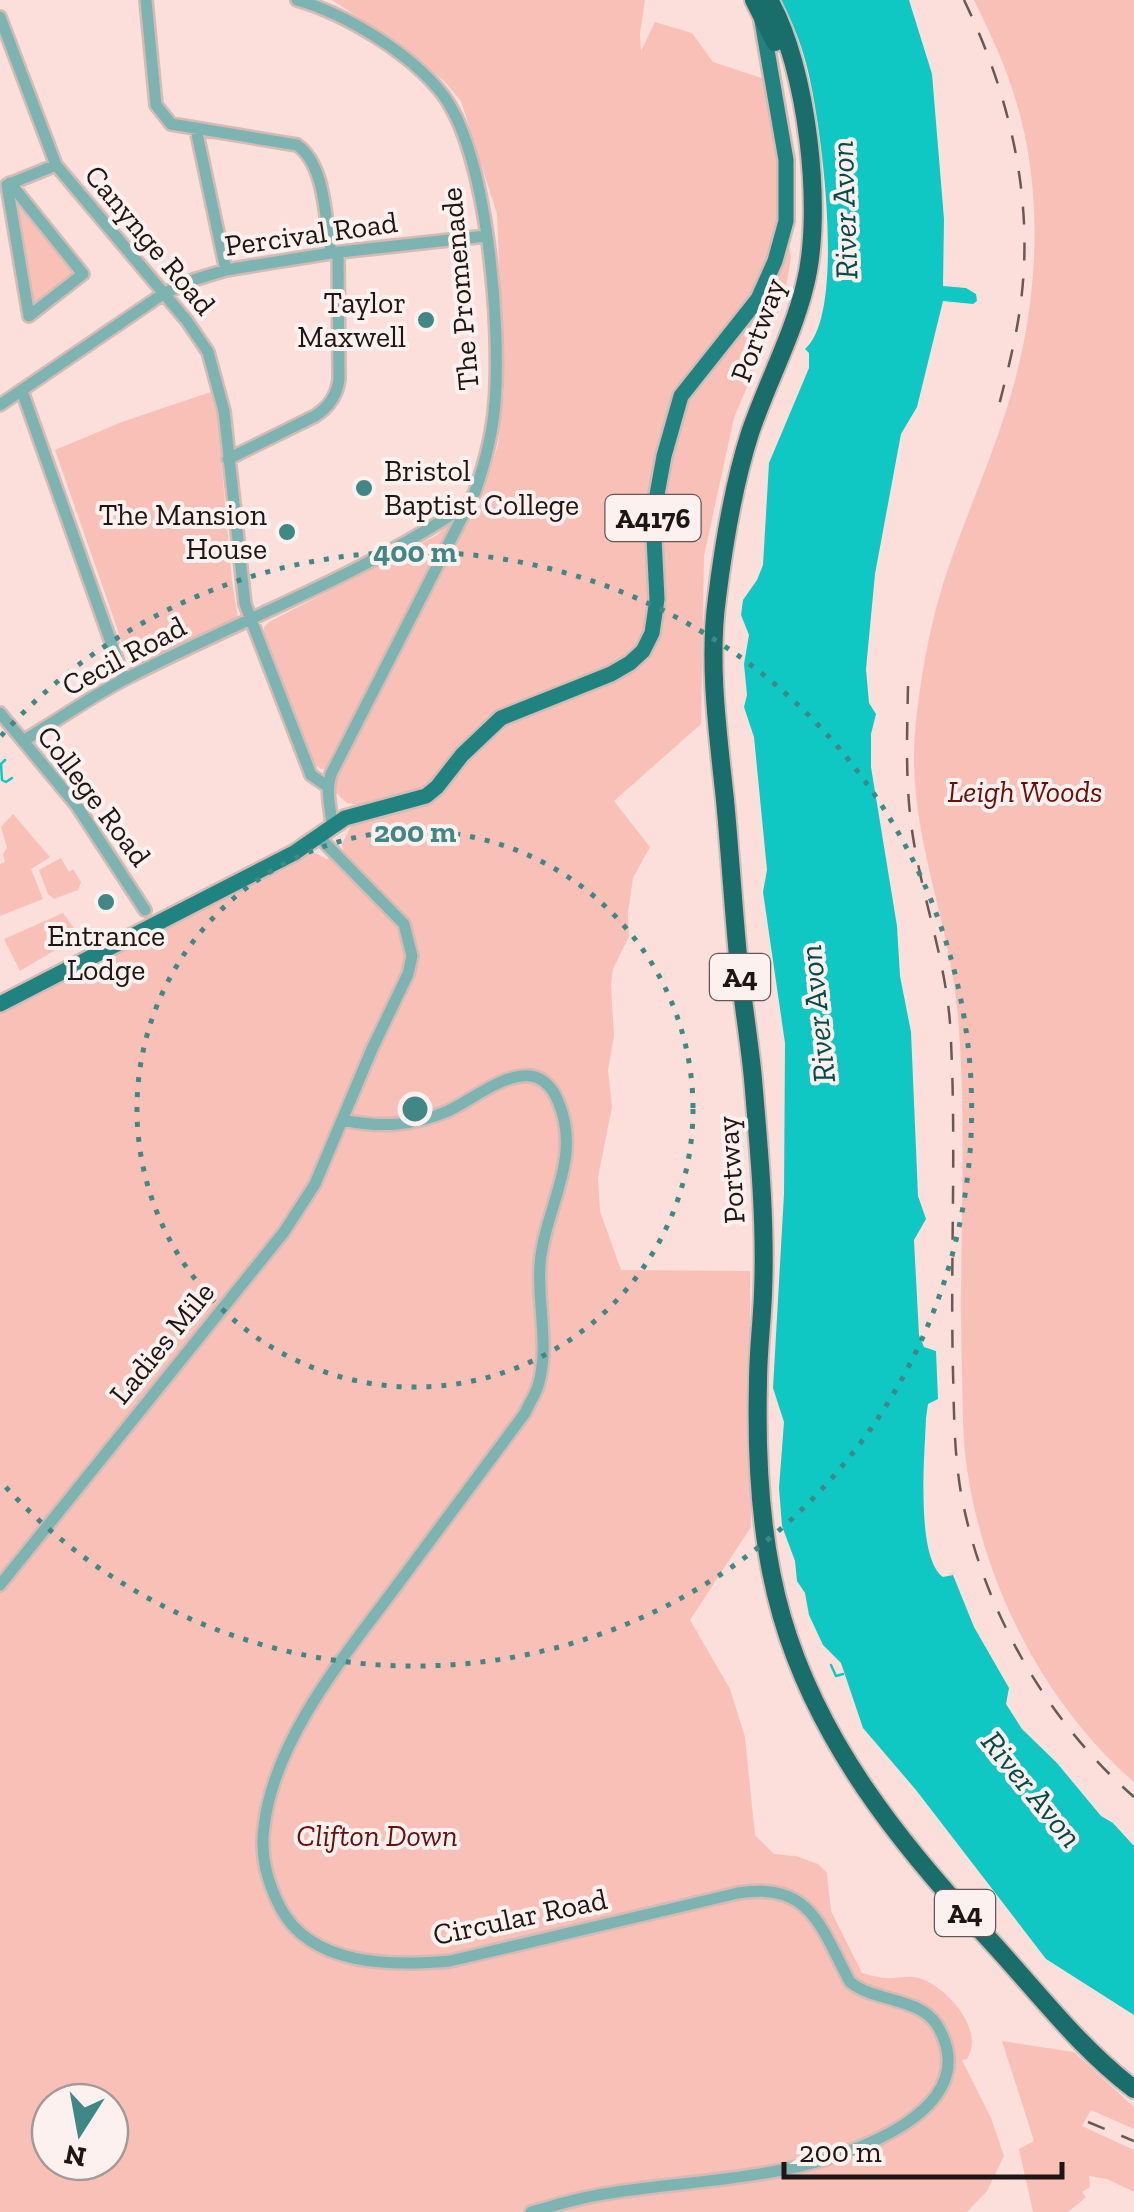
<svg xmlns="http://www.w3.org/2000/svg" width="1134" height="2212" font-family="'Zilla Slab',serif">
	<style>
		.green { fill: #f9c0b7; fill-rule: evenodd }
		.water { fill: #10c8c3 }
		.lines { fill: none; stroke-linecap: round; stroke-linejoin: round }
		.stream { stroke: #10c8c3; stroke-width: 2.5 }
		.minor-casing { stroke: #d4bbb6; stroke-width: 16 }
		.major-casing { stroke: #d4bbb6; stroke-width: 20 }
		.highway-casing { stroke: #d4bbb6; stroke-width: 22 }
		.minor { stroke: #7db4b1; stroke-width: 11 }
		.major { stroke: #208380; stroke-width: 15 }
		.highway { stroke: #196e6b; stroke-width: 18 }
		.rail { stroke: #695956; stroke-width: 2.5; stroke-dasharray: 18 18; stroke-linecap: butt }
		.ring { fill: none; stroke: #408885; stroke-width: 5; stroke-dasharray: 5 10 }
		.poi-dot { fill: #408885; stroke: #fdf1ef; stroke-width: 4 }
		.labels { text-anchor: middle; stroke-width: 8; stroke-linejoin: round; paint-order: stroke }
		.shield { fill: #fdf1ef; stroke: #625756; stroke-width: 2.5 }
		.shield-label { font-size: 28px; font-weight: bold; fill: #1f1514 }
		.street-label { font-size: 30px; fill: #1f1514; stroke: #fdf1ef }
		.poi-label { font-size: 30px; fill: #1f1514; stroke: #fdf1ef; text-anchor: end }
		.park-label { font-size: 30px; font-style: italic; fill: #6a0e0a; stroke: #fdf1ef }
		.water-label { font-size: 32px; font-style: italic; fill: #034b49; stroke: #fdf1ef }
		.centre { fill: #408885; stroke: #fdf1ef; stroke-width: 5 }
		.ring-label { font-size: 30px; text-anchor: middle; font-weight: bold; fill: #408885; stroke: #fdf1ef; stroke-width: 8; stroke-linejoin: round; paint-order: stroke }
	</style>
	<rect width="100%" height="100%" fill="#fcdfda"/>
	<!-- green -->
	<path class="green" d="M332 0H645L640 34 641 51 655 22 692 33 713 62 765 79 791 258 784 298 734 418 704 556 701 724 614 801 650 847 633 878 628 913 629 936 613 969 611 985 614 1036 608 1070 612 1107 598 1177 600 1211 621 1270 750 1271 751 1527 690 1620 730 1689 745 1737 755 1835 774 1854 796 1856 818 1864 827 1873 831 1911 862 1973C870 1975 879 1978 886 1978 897 1979 908 1975 919 1978 946 1986 986 2030 967 2059L962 2060 991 2118 1004 2156 987 2191 967 2212H0V1014L294 861 313 852 327 859 344 854 342 844 361 805 347 803 333 790 341 766 321 769 311 762 265 641 264 627 269 622 437 535 456 517 480 505 498 444 504 390 497 214 461 101 446 83 405 48ZM50 2102H110V2162H50Z
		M974 0H1134V1782C1046 1706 986 1589 968 1475 962 1441 963 1406 962 1372 958 1254 968 1135 958 1017 949 909 902 826 917 712 923 663 932 614 949 566 967 513 990 462 1007 408 1040 303 1047 182 1008 77 999 51 986 25 974 0Z
		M13 195 77 274 37 304 31 302Z
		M211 392 217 413 232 581 238 618 131 668 55 450 122 422Z
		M13 814 50 857 31 869 43 899 0 916V864L5 862 3 854 7 848 1 827Z
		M61 858 69 872 73 869 81 882 78 890 54 899 48 894 39 870Z
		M63 913 74 928H65V944L20 971 4 939Z
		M1002 2041 1074 2052 1134 2107V2129L1091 2110 1082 2126 1134 2150V2192L1107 2179 1089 2176 1090 2187 1082 2192 1086 2197 1068 2212H1033L1019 2149 1034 2141Z"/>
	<!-- water -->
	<path class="water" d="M781 0H909L932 74 944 219 943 286 966 288 976 294 977 301 973 304 943 301 917 407 901 434 875 574 866 669 869 703 876 714 871 734V767L897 926 900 976 911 1032 918 1196 926 1219 914 1240 919 1335 924 1347 936 1351 938 1399 928 1404 926 1418C925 1452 915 1557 943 1577L953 1575 974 1627 1009 1688 1006 1704 1022 1729 1057 1763 1101 1816 1113 1823 1134 1846V2015L1046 1959 916 1790 863 1728 841 1663 823 1645 809 1615 805 1593 797 1581 795 1561 782 1526 779 1488 784 1422 773 1388 784 1194 785 1043 763 892 767 870 754 737 744 707 747 695 744 664 749 635 741 615 743 600 757 580 763 565 769 463 809 368V353L805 349C847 313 821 124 808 71 802 46 793 23 781 0Z"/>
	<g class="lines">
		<!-- stream -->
		<path class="stream" d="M5 760 1 764 2 780 6 782 12 778
			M831 1665 836 1676 843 1674"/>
		<!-- minor casing -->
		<g class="minor-casing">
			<path id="minor" d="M146 0 156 105 171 124 297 145C326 165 325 220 331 253
				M297 0C346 14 412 54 443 95 488 155 501 328 495 402 493 432 485 463 475 492L331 774C325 792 331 807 332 827
				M0 17 56 165 187 321 208 352 224 411 245 604 311 775 327 786
				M196 129 226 270
				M10 183 83 274 29 316 7 185 56 165
				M22 391 124 679
				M0 405 163 294 193 280 226 270 331 253 486 236
				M228 459 315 416C329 407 337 396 339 379L338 252
				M0 713 77 806 145 910
				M23 741C58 720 92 696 127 678 240 620 361 576 466 505
				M343 1120C380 1128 413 1126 448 1111 472 1100 503 1073 531 1076 544 1078 553 1089 558 1101 583 1159 545 1206 540 1264 537 1303 550 1347 538 1386 535 1395 529 1404 525 1413 483 1470 441 1527 398 1584 347 1653 274 1738 264 1827 260 1856 267 1881 280 1907 311 1967 393 1966 450 1961L738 1893C811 1881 821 1928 850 1982 874 2002 919 1997 937 2025 989 2111 846 2157 787 2169 725 2182 660 2184 598 2195 575 2199 553 2206 531 2212
				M0 1585 284 1232 315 1184 372 1049 408 974 412 956 404 924 319 837"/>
		</g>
		<!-- major casing -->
		<g class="major-casing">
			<path id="major" d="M0 1004 294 853 345 818 426 796 437 787 462 755 501 718 611 674 630 663 643 651 652 633 657 599 653 517 664 456 681 396 758 299 775 261 786 221V160L762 21"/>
		</g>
		<!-- highway casing -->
		<g class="highway-casing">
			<path id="highway" d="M754 0 775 42
				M769 0C807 66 824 211 805 285 793 335 767 383 750 433 733 486 724 542 717 598 708 663 718 734 725 800 730 852 733 904 738 956 742 998 749 1038 753 1079 759 1150 766 1221 763 1293 762 1322 758 1352 758 1382 756 1459 760 1542 782 1617 818 1741 899 1843 986 1936 1034 1987 1077 2046 1134 2089"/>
		</g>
		<!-- minor -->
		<use href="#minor" class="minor"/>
		<!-- major -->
		<use href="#major" class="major"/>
		<!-- highway -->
		<use href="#highway" class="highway"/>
		<!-- rail -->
		<path class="rail" d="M964 0C1013 102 1038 213 1017 327 1012 354 1005 382 998 409
			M908 686C907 737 905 787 913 837 923 900 945 959 950 1023 957 1139 950 1255 953 1372 954 1412 954 1453 961 1493 982 1608 1046 1720 1134 1797
			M1088 2122 1134 2141"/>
	</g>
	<!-- distance rings -->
	<g class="ring">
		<circle cx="415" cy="1109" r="278"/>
		<path d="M1 736A557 557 0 1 1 1 1482"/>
	</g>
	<!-- markers -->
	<g class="poi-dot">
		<circle cx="426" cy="320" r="10"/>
		<circle cx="364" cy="488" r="10"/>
		<circle cx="287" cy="532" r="10"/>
		<circle cx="106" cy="902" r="10"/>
	</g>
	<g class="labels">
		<!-- shield labels -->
		<g class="shield">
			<rect x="605.5" y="495" width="95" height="46" rx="8"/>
			<rect x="710" y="954" width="60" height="46" rx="8"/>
			<rect x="935" y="1890" width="60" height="46" rx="8"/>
		</g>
		<g class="shield-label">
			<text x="653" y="528">A4176</text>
			<text x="740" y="987">A4</text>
			<text x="965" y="1923">A4</text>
		</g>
		<!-- street labels -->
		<g class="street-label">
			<text transform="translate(311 234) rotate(-8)" y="10">Percival Road</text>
			<text transform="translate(150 240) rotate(50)" y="10">Canynge Road</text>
			<text transform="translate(460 289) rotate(-95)" y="10">The Promenade</text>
			<text transform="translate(758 330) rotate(-70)" y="10">Portway</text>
			<text transform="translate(124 656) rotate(-28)" y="10">Cecil Road</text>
			<text transform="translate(94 796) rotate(53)" y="10">College Road</text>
			<text transform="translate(731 1170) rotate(-94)" y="10">Portway</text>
			<text transform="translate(162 1343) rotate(-51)" y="10">Ladies Mile</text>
			<text transform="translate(520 1917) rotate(-12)" y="10">Circular Road</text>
		</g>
		<!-- poi labels -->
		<g class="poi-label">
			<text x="406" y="313">Taylor<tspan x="406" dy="34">Maxwell</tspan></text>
			<text x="384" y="481" text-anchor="start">Bristol<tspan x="384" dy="34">Baptist College</tspan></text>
			<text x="267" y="525">The Mansion<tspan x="267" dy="34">House</tspan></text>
			<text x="106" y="946" text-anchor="middle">Entrance<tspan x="106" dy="34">Lodge</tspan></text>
		</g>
		<!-- park labels -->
		<g class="park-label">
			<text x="1025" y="802">Leigh Woods</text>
			<text x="377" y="1846">Clifton Down</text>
		</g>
		<!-- water labels -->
		<g class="water-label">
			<text transform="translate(844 210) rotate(-92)" y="11">River Avon</text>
			<text transform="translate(817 1014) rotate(-96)" y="11">River Avon</text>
			<text transform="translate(1032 1789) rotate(51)" y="11">River Avon</text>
		</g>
	</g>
	<circle cx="415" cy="1109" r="15" class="centre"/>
	<g class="ring-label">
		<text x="415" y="562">400 m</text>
		<text x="415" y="842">200 m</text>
	</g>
	<!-- north arrow -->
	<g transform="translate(80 2132) rotate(191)"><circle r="48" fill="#fdf1ef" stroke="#a49997" stroke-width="2.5"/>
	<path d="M0-8L18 38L0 25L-18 38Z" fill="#408885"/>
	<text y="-15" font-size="28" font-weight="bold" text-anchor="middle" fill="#1f1514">N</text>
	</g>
	<!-- scale -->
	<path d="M784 2162v15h278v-15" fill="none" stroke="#1f1514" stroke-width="5"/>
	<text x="799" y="2162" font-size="30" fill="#1f1514" stroke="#fdf1ef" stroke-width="8" paint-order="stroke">200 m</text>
</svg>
